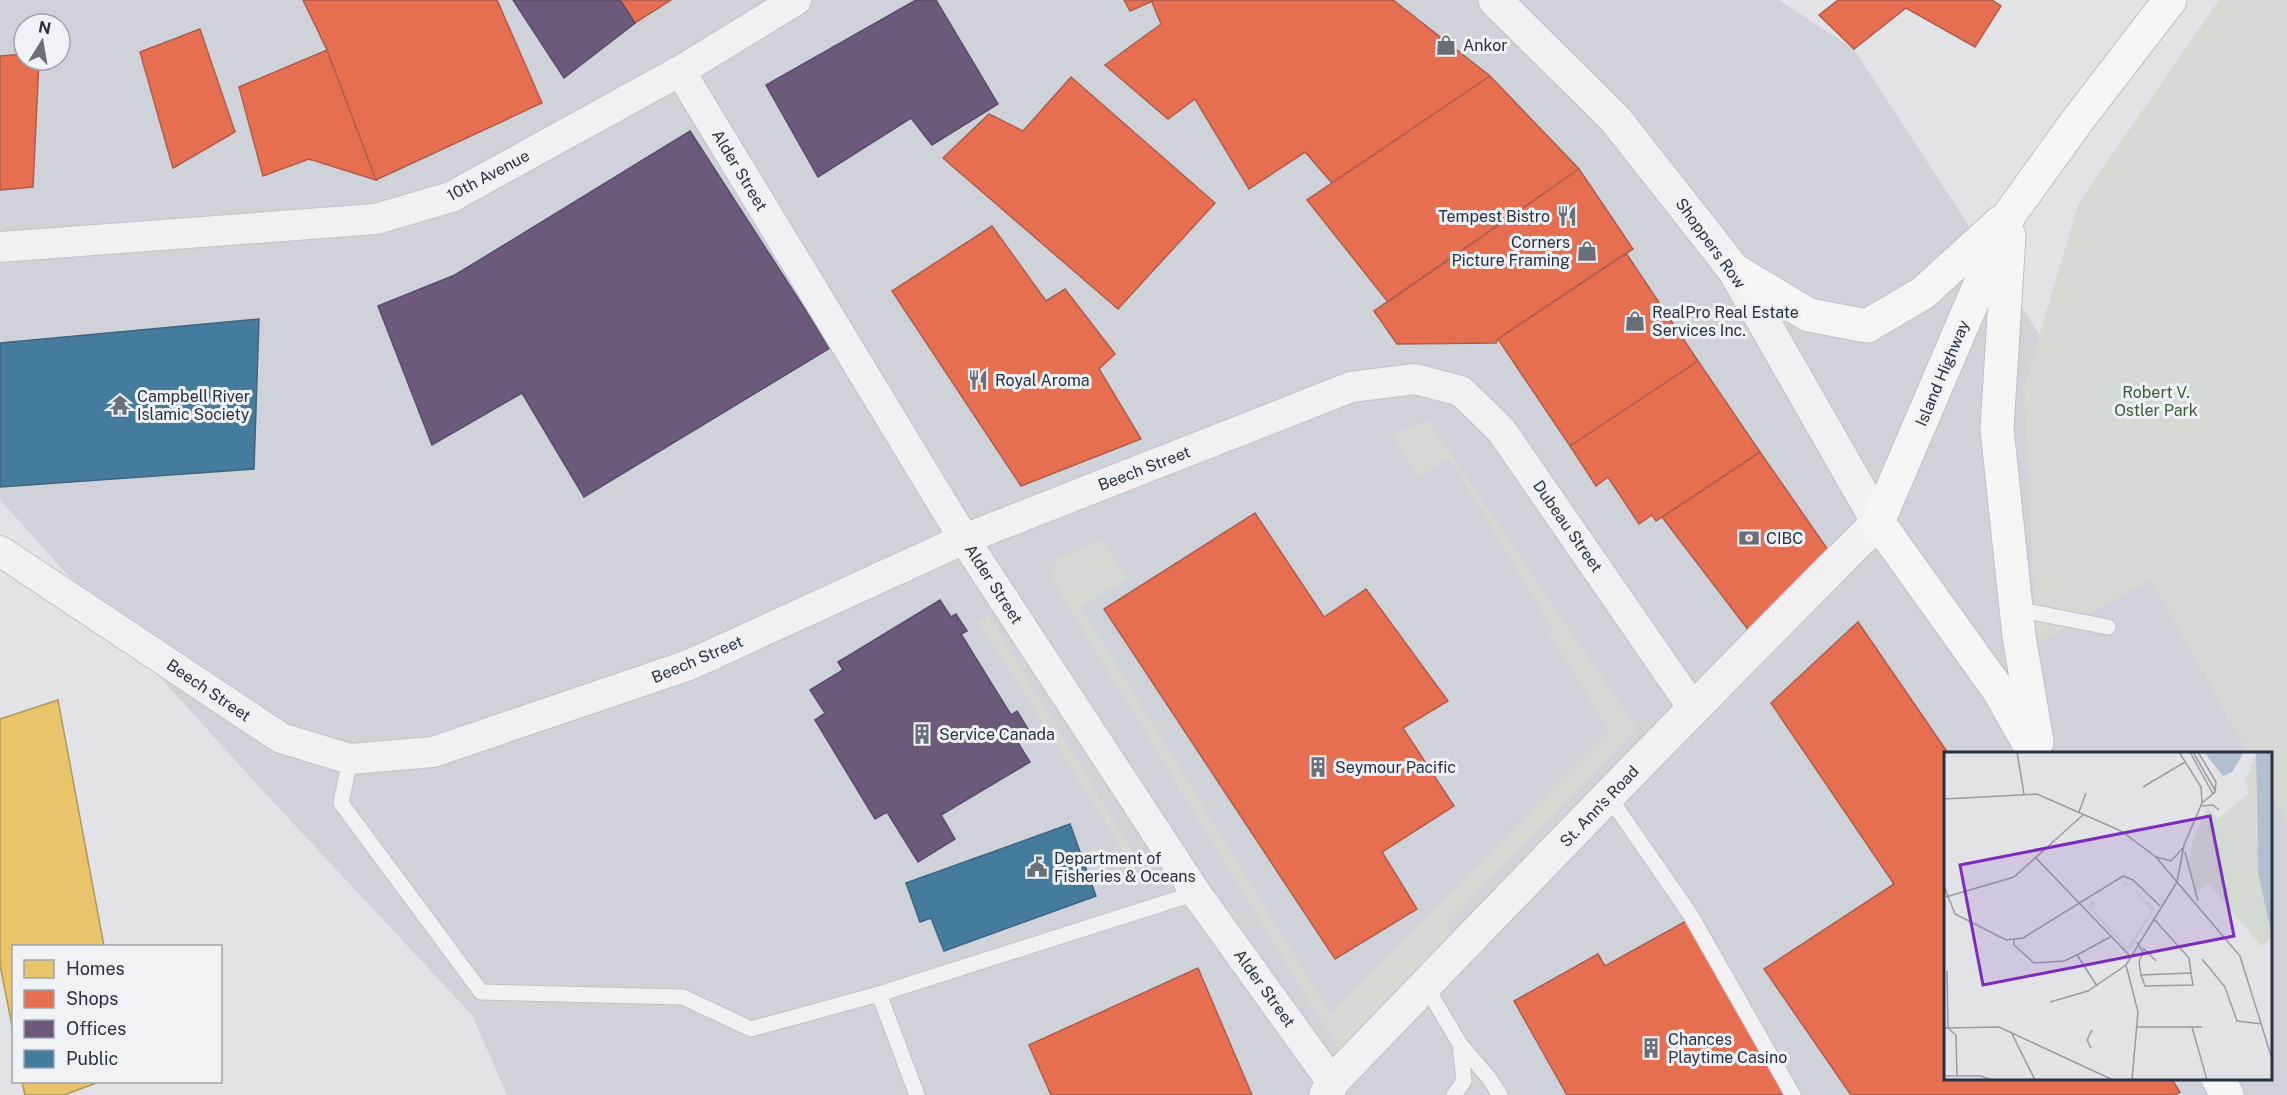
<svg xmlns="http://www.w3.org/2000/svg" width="2287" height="1095" font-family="'Public Sans',sans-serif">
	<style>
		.built { fill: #cfd3d9; fill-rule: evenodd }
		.green { fill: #d2dad2 }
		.homes { fill: #e9c46a; stroke: #af985d; stroke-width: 1.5 }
		.shops { fill: #e76f51; stroke: #ae5c4c; stroke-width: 1.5 }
		.offices { fill: #6d597a; stroke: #584d68; stroke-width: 1.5 }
		.public { fill: #457b9d; stroke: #3c6581; stroke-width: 1.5 }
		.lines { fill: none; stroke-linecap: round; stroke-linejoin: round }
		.service-casing { stroke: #bfc1c4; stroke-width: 17 }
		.minor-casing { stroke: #bfc1c4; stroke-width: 32 }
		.tertiary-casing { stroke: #bfc1c4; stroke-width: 35 }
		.primary-casing { stroke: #bec0c4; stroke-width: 35 }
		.service { stroke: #f1f1f3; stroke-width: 15 }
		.minor { stroke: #f1f1f3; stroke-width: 30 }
		.tertiary { stroke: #f1f1f3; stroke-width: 33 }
		.primary { stroke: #f5f5f6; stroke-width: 33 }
		.labels { text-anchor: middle; stroke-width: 6; stroke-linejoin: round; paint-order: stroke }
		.poi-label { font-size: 16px; fill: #28313f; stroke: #eff2f6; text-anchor: start }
		.street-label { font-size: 16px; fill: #28313f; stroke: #eff2f6 }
		.park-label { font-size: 16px; fill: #3d5a36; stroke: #eff2f6 }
		.inset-road { fill: none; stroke: #979ca3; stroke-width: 1.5 }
		.view { fill: #7b2cbf; fill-opacity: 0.15; stroke: #7b2cbf; stroke-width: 3 }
		.inset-edge { fill: none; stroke: #28313f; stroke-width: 3 }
	</style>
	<rect width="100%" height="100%" fill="#e1e3e6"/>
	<!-- built -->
	<path class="built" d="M0 0H1779L1854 49 2287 716V1095H507L472 1015 262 790 0 500ZM24 24H60V60H24ZM1945 753H2270V1078H1945Z"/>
	<!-- green -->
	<path class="green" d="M2219 0H2287V823L2271 793 2270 753H2248L2151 580 2036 643 2024 387 2079 202Z
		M1428 421 1637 728 1446 926 1456 936 1342 1055 1051 578 1058 558 1103 540 1127 579 1081 607 1330 1013 1609 731 1548 632 1553 629 1449 458 1418 477 1392 434Z
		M989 615 1140 863 1133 867 979 622Z"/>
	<!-- homes -->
	<path class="homes" d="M58 700 104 946H14V1036L0 965V719Z
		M22 1082H99L64 1095H25Z"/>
	<!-- shops -->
	<path class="shops" d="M303 0H497L542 103 376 180 327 50Z
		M620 0H671L635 23Z
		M1124 0H1155L1130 11Z
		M1155 0H1393L1490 76 1332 183 1305 152 1249 189 1195 99 1168 119 1105 65 1161 24 1152 2Z
		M1838 0H1992L2001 6 1975 47 1906 8 1854 49 1819 15Z
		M200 29 235 132 173 168 140 52Z
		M327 50 376 180 309 159 263 176 239 87Z
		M24 54V60H39L33 187 0 190V56Z
		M1490 76 1579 169 1388 302 1307 200Z
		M1071 77 1215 203 1118 309 943 158 989 114 1023 131Z
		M1579 169 1633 249 1498 339 1496 343 1397 344 1374 311Z
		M992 226 1046 301 1065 289 1115 354 1099 369 1141 439 1021 486 892 291Z
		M1626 253 1698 361 1570 446 1498 339Z
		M1698 361 1760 452 1656 521 1652 515 1639 524 1608 477 1596 486 1570 446Z
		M1760 452 1835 560 1756 640 1662 517Z
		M1255 513 1324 617 1366 589 1448 701 1403 728 1454 806 1382 852 1417 909 1335 959 1104 609Z
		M1858 622 1948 753H1945V1078H2171L2180 1092 2175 1095H1851L1764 969 1894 884 1771 703Z
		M1688 920 1787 1095H1567L1514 1001 1598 954 1605 966Z
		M1198 968 1252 1095H1051L1029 1045Z"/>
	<!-- offices -->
	<path class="offices" d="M513 0H620L635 23 564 78Z
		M916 0H936L998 104 932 145 911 118 818 177 766 85Z
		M690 131 830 348 584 497 522 393 432 445 378 306 455 275Z
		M940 600 951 617 956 614 967 631 961 634 1011 715 1017 711 1028 729 1015 738 1030 762 941 815 955 839 918 862 887 812 875 819 815 720 825 713 810 690 843 670 838 662Z"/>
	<!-- public -->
	<path class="public" d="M259 319 254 469 0 487V343Z
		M1070 824 1096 896 944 951 931 918 920 922 906 883Z"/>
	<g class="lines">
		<!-- service casing -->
		<g class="service-casing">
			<path id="service" d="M2016 609 2108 627
				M350 759 341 803 481 992 683 997 751 1029 879 994
				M1609 797 1690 914 1793 1095
				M1425 985 1460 1044 1464 1081 1454 1095
				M1460 1044 1489 1078 1500 1095
				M917 1095 879 994 1196 893"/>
		</g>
		<!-- minor casing -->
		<g class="minor-casing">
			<path id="minor" d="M680 71 964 539 1196 893 1332 1082
				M0 247 376 219 451 197 680 71 796 0
				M0 551 281 738 350 759 433 752 689 665 964 539 1351 387 1415 379 1461 391 1501 430 1693 708"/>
		</g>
		<!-- tertiary casing -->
		<g class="tertiary-casing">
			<path id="tertiary" d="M1326 1095 1332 1082C1513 894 1694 706 1878 522L1734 270 1616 120 1495 0"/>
		</g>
		<!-- primary casing -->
		<g class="primary-casing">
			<path id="primary" d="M2009 236 1997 429 2019 636 2037 742
				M1734 270 1809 315 1867 326 1923 293 2002 221
				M2034 753 1999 691 1878 522 2010 214 2077 121 2170 0
				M2218 1078 2227 1095"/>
		</g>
		<!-- service -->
		<use href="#service" class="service"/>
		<!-- minor -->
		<use href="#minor" class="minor"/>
		<!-- tertiary -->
		<use href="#tertiary" class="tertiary"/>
		<!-- primary -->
		<use href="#primary" class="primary"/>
	</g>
	<!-- icons -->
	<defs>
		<g id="shop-bare" transform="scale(1.62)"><path d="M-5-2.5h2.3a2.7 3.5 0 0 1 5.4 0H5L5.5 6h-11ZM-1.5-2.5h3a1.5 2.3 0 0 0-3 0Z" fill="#696f79" stroke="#eff2f6" stroke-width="2.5" paint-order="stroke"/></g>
		<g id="restaurant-bare" transform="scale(1.62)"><path d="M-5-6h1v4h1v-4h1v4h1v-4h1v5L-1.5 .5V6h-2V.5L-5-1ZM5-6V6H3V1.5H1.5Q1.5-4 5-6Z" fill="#696f79" stroke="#eff2f6" stroke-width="2.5" paint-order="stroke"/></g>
		<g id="temple-bare" transform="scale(1.62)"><path d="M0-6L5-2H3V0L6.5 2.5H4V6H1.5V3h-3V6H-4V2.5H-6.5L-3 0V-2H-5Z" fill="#696f79" stroke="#eff2f6" stroke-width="2.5" paint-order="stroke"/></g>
		<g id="bank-bare" transform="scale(1.62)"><path d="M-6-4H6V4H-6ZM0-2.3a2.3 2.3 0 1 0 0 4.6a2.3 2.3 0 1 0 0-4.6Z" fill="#696f79" stroke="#eff2f6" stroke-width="2.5" paint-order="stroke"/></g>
		<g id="building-bare" transform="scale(1.62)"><path d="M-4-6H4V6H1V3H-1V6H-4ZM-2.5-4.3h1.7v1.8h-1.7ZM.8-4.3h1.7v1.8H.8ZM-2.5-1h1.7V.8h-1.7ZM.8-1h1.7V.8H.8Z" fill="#696f79" stroke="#eff2f6" stroke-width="2.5" paint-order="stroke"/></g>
		<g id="civic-bare" transform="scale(1.62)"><path d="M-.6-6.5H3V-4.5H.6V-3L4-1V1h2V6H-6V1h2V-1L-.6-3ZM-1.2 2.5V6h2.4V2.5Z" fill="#696f79" stroke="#eff2f6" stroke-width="2.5" paint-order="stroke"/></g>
	</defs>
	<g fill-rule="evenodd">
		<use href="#shop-bare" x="1446" y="45"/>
		<use href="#restaurant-bare" x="1567" y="216"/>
		<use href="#shop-bare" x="1587" y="251"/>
		<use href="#shop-bare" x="1635" y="321"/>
		<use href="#restaurant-bare" x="978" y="380"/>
		<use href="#temple-bare" x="120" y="405"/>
		<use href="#bank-bare" x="1749" y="538"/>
		<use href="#building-bare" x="922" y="734"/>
		<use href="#building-bare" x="1318" y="767"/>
		<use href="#civic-bare" x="1037" y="867"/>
		<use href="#building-bare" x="1651" y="1048"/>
	</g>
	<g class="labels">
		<!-- poi labels -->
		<g class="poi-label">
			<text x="1463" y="51">Ankor</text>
			<text x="1550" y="222" text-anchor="end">Tempest Bistro</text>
			<text x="1570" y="248" text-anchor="end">Corners<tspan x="1570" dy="18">Picture Framing</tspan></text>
			<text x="1652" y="318">RealPro Real Estate<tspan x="1652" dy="18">Services Inc.</tspan></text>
			<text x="995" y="386">Royal Aroma</text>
			<text x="137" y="402">Campbell River<tspan x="137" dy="18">Islamic Society</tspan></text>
			<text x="1766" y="544">CIBC</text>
			<text x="939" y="740">Service Canada</text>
			<text x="1335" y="773">Seymour Pacific</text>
			<text x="1054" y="864">Department of<tspan x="1054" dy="18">Fisheries &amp; Oceans</tspan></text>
			<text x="1668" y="1045">Chances<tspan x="1668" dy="18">Playtime Casino</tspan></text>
		</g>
		<!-- street labels -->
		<g class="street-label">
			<text transform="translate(740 170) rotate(59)" y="6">Alder Street</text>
			<text transform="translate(488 175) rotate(-28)" y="6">10th Avenue</text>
			<text transform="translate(1711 243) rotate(54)" y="6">Shoppers Row</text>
			<text transform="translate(1942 373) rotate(-67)" y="6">Island Highway</text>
			<text transform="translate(1144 468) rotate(-21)" y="6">Beech Street</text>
			<text transform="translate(1568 526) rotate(55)" y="6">Dubeau Street</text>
			<text transform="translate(994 584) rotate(57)" y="6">Alder Street</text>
			<text transform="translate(697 659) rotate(-23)" y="6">Beech Street</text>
			<text transform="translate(209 690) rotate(34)" y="6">Beech Street</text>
			<text transform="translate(1599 806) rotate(-46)" y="6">St. Ann's Road</text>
			<text transform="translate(1265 988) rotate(54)" y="6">Alder Street</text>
		</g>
		<!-- park labels -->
		<g class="park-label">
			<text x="2156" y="398">Robert V.<tspan x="2156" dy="18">Ostler Park</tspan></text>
		</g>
	</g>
	<!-- overview -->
	<g transform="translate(1944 752)">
		<rect width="328" height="328" fill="#e1e3e6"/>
		<path d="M312 0V85L328 185 317 194 264 131 252 140 246 112 248 91 263 55 274 67 305 41 302 30ZM181 128 211 157 185 200 143 154 148 148 152 152 148 156 183 195 208 159 185 132 181 135 178 131Z" fill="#d2dad2"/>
		<path d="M260 0H300L288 20 279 24ZM312 0H328V184L314 120Z" fill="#b0c0d1"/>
		<path class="inset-road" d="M73 0 80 42M235 0 257 35 258 51 240 93 233 130 296 204 329 310M246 0 269 42M249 0 271 38M254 0 272 30 271 40 258 51M199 35 241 10M0 47 93 42 177 79 212 105 233 130 182 213 144 239 106 250M258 54 269 53 275 58M135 60 142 41M241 100 254 149M212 105 227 109 240 95M92 106 185 203M0 134 11 162 62 188 79 186 179 124 189 128 216 154M2 145 70 125 140 62M209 166 245 206 247 221M70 188V193L90 211 120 209 133 203M193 190 199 200 195 210 197 223M199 196 212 209M258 207 281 235 293 269 318 272M182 213 194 260 188 328M3 219 4 276 12 283 13 324M247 221 249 233 201 234 197 223ZM153 234 133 203 166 185M193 275H258M248 275 263 328M0 276 55 275 169 328M68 282 91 328M147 296 143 288 148 278M0 324H37L47 328"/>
		<path class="view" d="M266 64 290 184 39 233 16 113Z"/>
		<rect width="328" height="328" class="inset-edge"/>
	</g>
	<!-- legend -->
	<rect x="12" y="945" width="210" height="138" fill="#eff2f6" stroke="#9fa5ad" stroke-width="1.5"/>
	<rect x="24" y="960" width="30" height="18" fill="#e9c46a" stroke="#9fa5ad" stroke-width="1.5"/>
	<text x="66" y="975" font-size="18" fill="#28313f">Homes</text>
	<rect x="24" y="990" width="30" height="18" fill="#e76f51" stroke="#9fa5ad" stroke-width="1.5"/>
	<text x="66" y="1005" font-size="18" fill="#28313f">Shops</text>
	<rect x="24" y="1020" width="30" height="18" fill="#6d597a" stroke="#9fa5ad" stroke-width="1.5"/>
	<text x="66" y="1035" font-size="18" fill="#28313f">Offices</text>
	<rect x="24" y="1050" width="30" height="18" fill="#457b9d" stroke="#9fa5ad" stroke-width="1.5"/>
	<text x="66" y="1065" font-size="18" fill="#28313f">Public</text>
	<!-- north arrow -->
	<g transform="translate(42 42) rotate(11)"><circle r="28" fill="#eff2f6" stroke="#9fa5ad" stroke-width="1.5"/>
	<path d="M0-4.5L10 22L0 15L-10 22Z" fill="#696f79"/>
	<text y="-9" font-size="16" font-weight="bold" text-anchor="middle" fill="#28313f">N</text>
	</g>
</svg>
